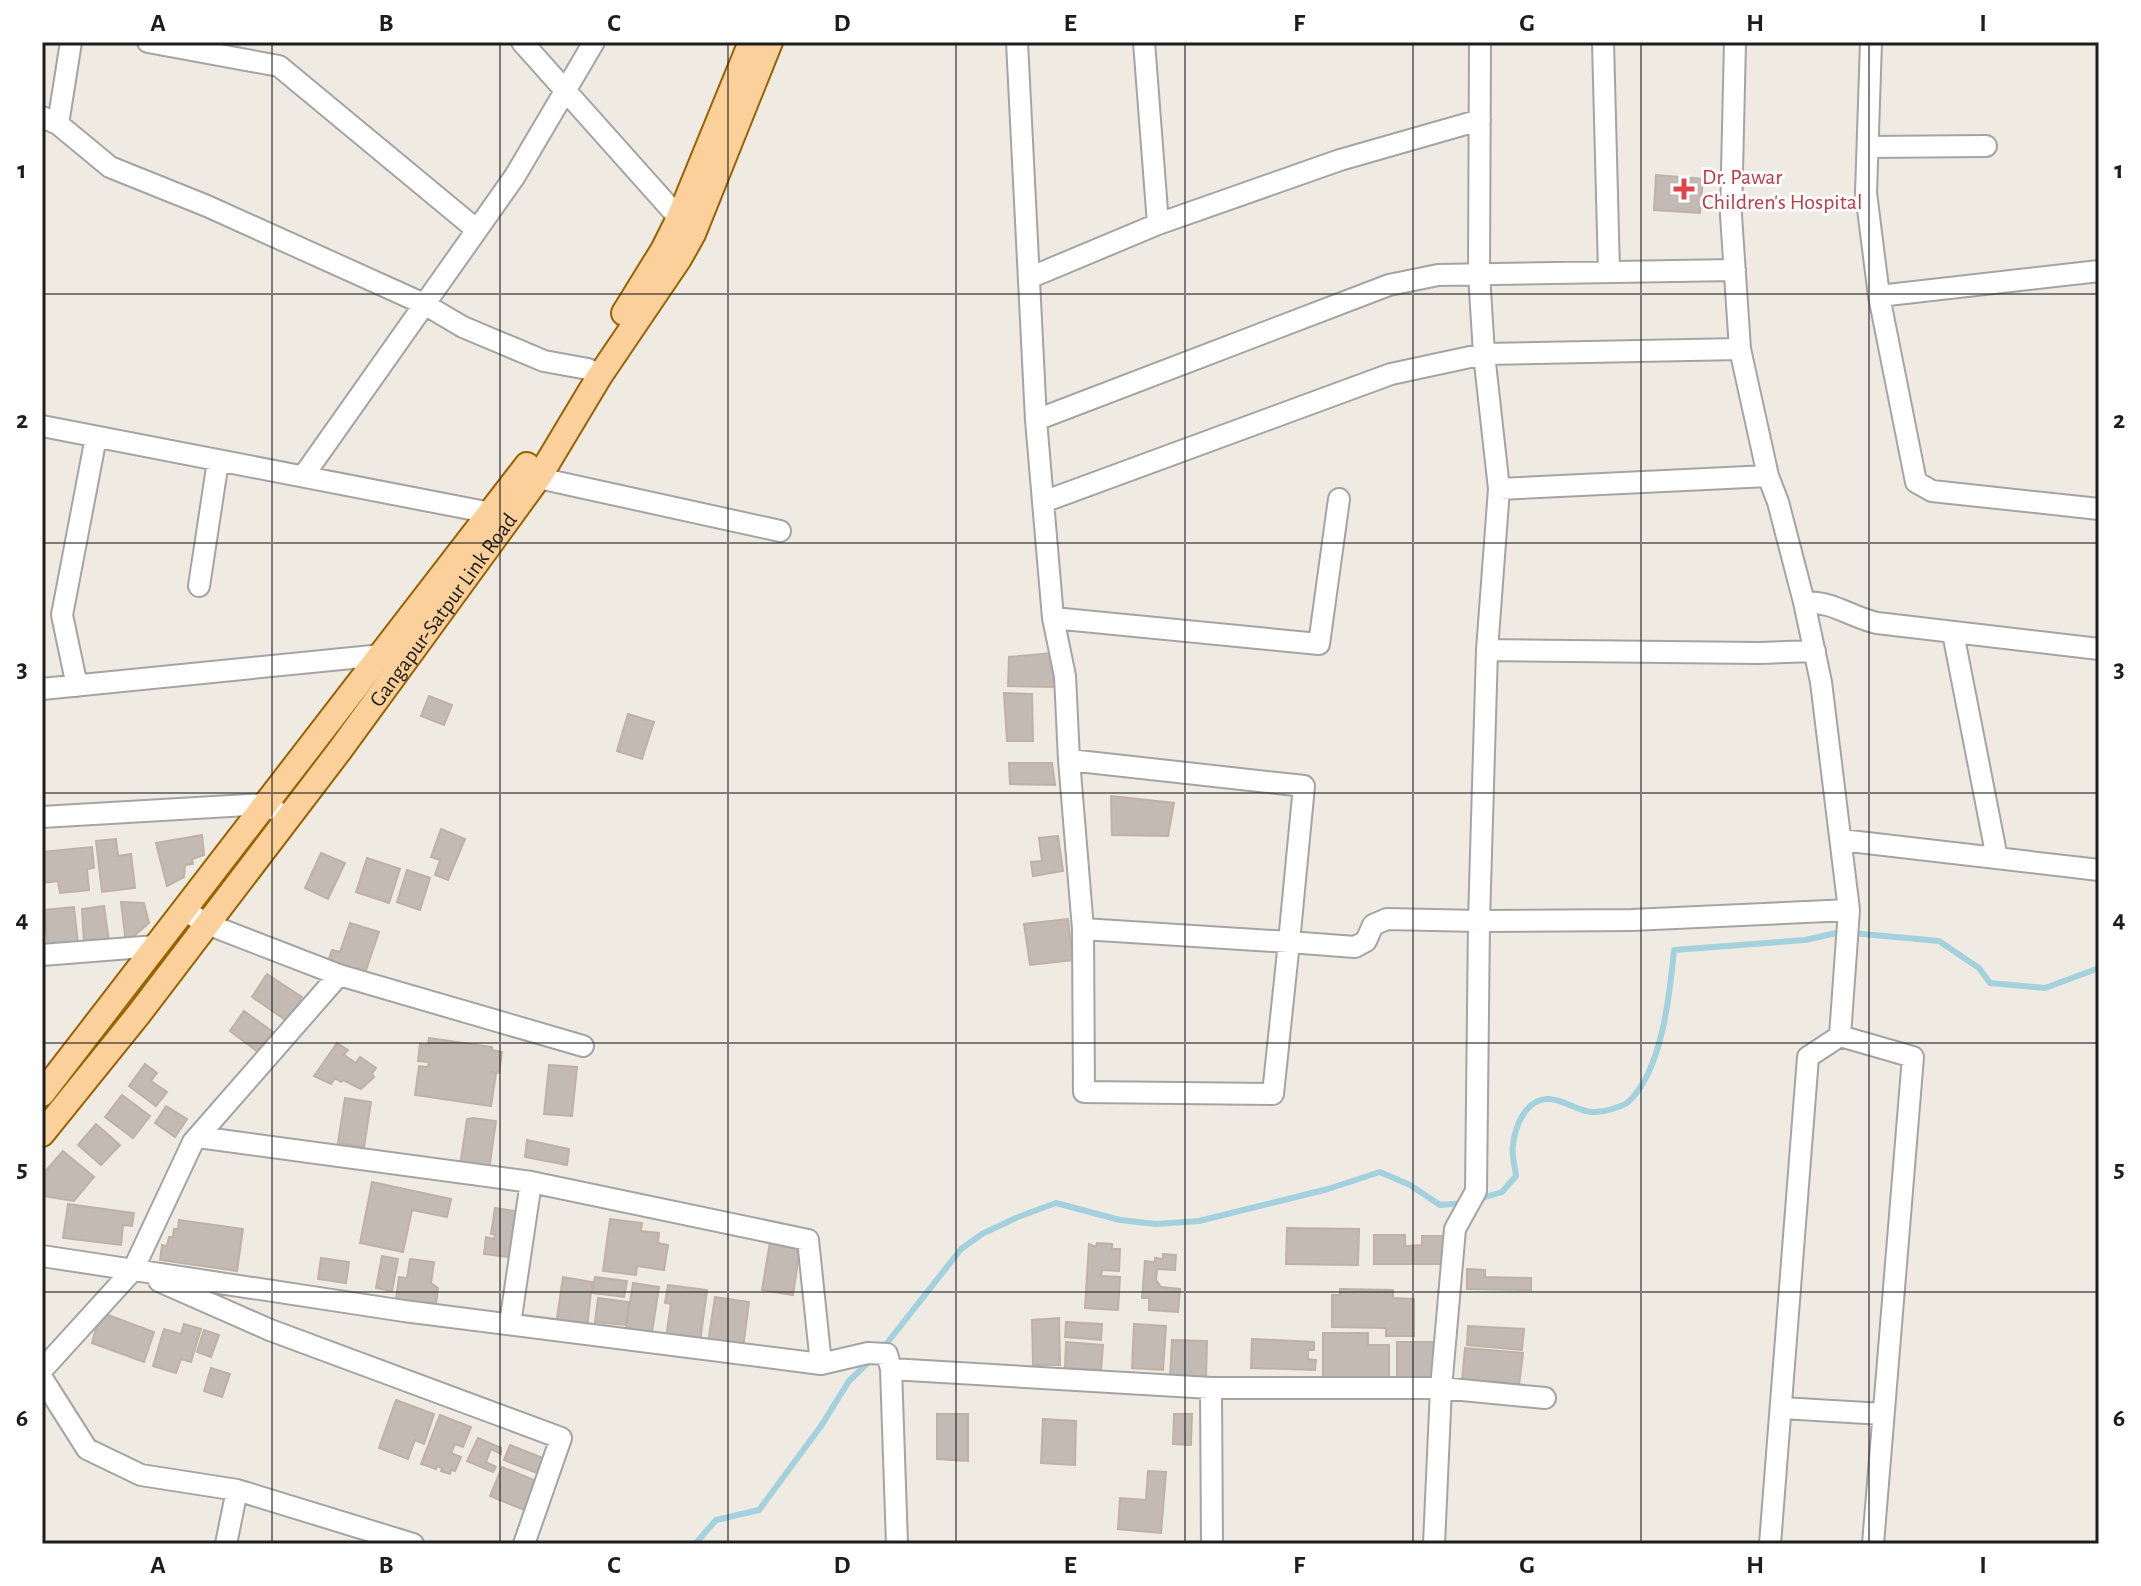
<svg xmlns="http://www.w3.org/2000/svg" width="2141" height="1586" font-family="'Alegreya Sans',sans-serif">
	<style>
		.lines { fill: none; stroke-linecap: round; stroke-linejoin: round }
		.stream { stroke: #a3d1dd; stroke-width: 6 }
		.building { fill: #c3bab3; stroke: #c0b1a5; stroke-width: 2 }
		.minor-casing { stroke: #a4a4a4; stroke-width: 24 }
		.major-casing { stroke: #976200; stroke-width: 28 }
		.minor { stroke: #fff; stroke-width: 20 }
		.major { stroke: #fcd09b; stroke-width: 24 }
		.grid { fill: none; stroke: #1d1d1d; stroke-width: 2; stroke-opacity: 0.55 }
		.health-dot { fill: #e0444e; stroke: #fff; stroke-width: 3 }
		.labels { text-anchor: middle; stroke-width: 6; stroke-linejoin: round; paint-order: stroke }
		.health-label { font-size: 22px; fill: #be3a42; stroke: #fff; text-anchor: start }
		.street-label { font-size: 22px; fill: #1d1d1d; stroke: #fff }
		.neatline { fill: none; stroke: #1d1d1d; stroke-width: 3 }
		.grid-label { font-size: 26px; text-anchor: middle; font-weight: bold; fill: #1d1d1d }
	</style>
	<rect width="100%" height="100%" fill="#efebe3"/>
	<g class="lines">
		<!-- stream -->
		<path class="stream" d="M1479 1199 1502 1192 1516 1176C1515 1166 1511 1154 1513 1145 1515 1127 1525 1100 1547 1099 1568 1098 1581 1120 1612 1109 1617 1107 1624 1106 1628 1102 1662 1072 1670 993 1674 950L1805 940 1841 932 1939 941 1979 968 1990 983 2045 988 2099 968
			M884 1347 961 1249 982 1234 1018 1217 1056 1203 1120 1220 1156 1224 1199 1221 1328 1189 1380 1172 1410 1185 1440 1205 1464 1203
			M695 1544 716 1520 759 1510 821 1426 849 1381 873 1358"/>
	</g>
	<!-- building -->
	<path class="building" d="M1656 175 1703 179 1700 213 1654 210Z
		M1053 653 1054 687 1008 686 1009 657Z
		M1004 693 1032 694 1033 741H1007Z
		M429 696 452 705 444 725 421 716Z
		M628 714 654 722 642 759 617 751Z
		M1009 763H1052L1055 785 1010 784Z
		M1111 796 1174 803 1168 836 1112 835Z
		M441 829 465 839 448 880 435 875 440 860 431 857Z
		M202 835 204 855 192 859 193 864 185 865 184 877 167 886 156 843Z
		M1058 836 1063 871 1033 876 1031 862 1042 861 1039 838Z
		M116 839 118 856 131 854 135 888 102 892 96 841Z
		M92 847 94 868 87 869 89 890 60 893 58 881 42 883V852Z
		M321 853 345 863 328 899 305 888Z
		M367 858 400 869 389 903 356 892Z
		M407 870 430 878 420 910 397 902Z
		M121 902 144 903 149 923 126 943Z
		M104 906 109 941 84 943 82 909Z
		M74 907 78 944 48 947 44 910Z
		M1068 919 1073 960 1030 965 1024 924Z
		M350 923 379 932 365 973 328 961 332 950 340 952Z
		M267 974 302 997 287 1021 252 997Z
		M244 1011 273 1032 258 1052 230 1031Z
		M429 1038 492 1047V1050L502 1052 499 1073 490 1072 496 1074 491 1106 415 1095 419 1066 428 1067 429 1062 418 1061 420 1044 428 1045Z
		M337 1043 348 1050 344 1055 356 1063 360 1057 376 1068 372 1074 374 1077 361 1089 343 1080 341 1082 335 1078 331 1084 314 1076Z
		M145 1064 157 1073 151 1081 167 1092 156 1106 129 1086Z
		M549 1065 577 1067 572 1116 544 1114Z
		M122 1095 150 1116 133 1138 105 1117Z
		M345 1098 371 1102 364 1147 338 1143Z
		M166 1106 187 1119 175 1137 155 1123Z
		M473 1118 496 1121 489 1170 460 1166 467 1119Z
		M96 1124 120 1145 101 1165 78 1145Z
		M527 1140 569 1149 567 1165 525 1157Z
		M63 1151 94 1177 74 1201 42 1196V1175Z
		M372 1182 451 1199 447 1217 412 1210 403 1252 360 1243Z
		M68 1204 134 1213 132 1226 123 1225 121 1245 63 1238Z
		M495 1208 522 1212 516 1258 484 1254 486 1237 494 1239 495 1234H491Z
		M610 1219 642 1223 641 1231 659 1233 658 1243 668 1245 664 1270 637 1266 636 1275 603 1271Z
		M179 1220 243 1229 237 1271 160 1260 162 1245 167 1246 169 1237H173L174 1229H178Z
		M1287 1228 1359 1229 1358 1265 1286 1264Z
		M1374 1235H1405V1246L1422 1245V1236H1445L1446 1264H1374Z
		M770 1242 800 1247 793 1295 762 1290Z
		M1097 1243 1112 1244V1249H1120L1119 1271 1102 1270 1101 1276 1120 1277 1118 1310 1085 1308 1089 1244 1096 1247Z
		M1163 1254 1176 1255 1175 1270 1157 1269 1156 1280 1161 1287 1180 1289 1178 1312 1149 1310V1298H1142L1145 1261 1155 1262V1258L1163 1259Z
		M382 1256 398 1259 392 1291 376 1288Z
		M321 1258 349 1262 346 1283 318 1279Z
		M410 1259 434 1262 431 1283 438 1288 436 1305 396 1299 399 1277 407 1278Z
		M1467 1269 1485 1270V1277L1531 1278V1290L1467 1289Z
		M563 1277 592 1282 587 1329 556 1325Z
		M595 1277 627 1281 624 1297 592 1293Z
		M633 1283 659 1287 652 1332 626 1328Z
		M668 1285 707 1290 700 1342 666 1337 671 1304 665 1303Z
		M1340 1289 1393 1290V1298L1414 1299V1336H1386V1328L1332 1327V1295H1340Z
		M715 1297 749 1302 743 1348 708 1343Z
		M598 1298 629 1302 626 1325 595 1322Z
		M100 1312 154 1332 144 1362 92 1343Z
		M1059 1318 1060 1365H1033L1032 1320Z
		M1066 1322 1102 1324 1101 1340 1065 1337Z
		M184 1324 201 1329 191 1362 181 1359 176 1373 153 1366 164 1329 181 1334Z
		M1134 1324 1166 1326 1163 1370 1132 1368Z
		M1468 1326 1524 1329 1522 1350 1467 1345Z
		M204 1330 219 1335 211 1357 197 1352Z
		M1323 1333H1368V1345H1389V1378L1323 1377Z
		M1252 1339 1314 1342V1350H1308V1359L1316 1360 1315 1370 1251 1368Z
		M1172 1340 1207 1341 1206 1379 1170 1377Z
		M1066 1342 1103 1345 1101 1370 1065 1368Z
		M1397 1342H1438V1378L1397 1377Z
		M1465 1348 1523 1353 1519 1386 1462 1381Z
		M211 1368 230 1374 222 1397 204 1391Z
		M396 1400 434 1414 424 1444 415 1440 408 1459 379 1448Z
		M937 1414H968V1461L937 1459Z
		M1174 1414H1192L1191 1445 1173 1444Z
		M440 1415 471 1427 463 1447 455 1444 451 1453 461 1457 455 1471 451 1470 450 1474 441 1471 442 1468 437 1466 436 1469 421 1464Z
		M1043 1419 1076 1421 1075 1465 1041 1463Z
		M478 1438 501 1448V1454L491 1449 486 1462 496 1467 493 1472 467 1461Z
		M510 1445 548 1460 542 1475 504 1460Z
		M502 1467 539 1482 527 1511 490 1496Z
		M1148 1471 1166 1472 1161 1533 1118 1529 1120 1498 1146 1500Z"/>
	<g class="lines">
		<!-- minor casing -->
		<g class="minor-casing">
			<path id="minor" d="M148 42 279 66 477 230
				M522 42 679 218
				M1017 42 1036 420 1053 618 1065 676 1069 760 1083 929 1084 1092 1273 1094 1289 942 1083 929
				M1144 42 1158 224
				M1480 42 1479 274 1484 354 1499 489
				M1603 42 1609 272
				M1871 42 1866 193 1879 296 2099 271
				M42 117 58 124 110 167 207 206 424 304 463 327 544 361 588 369 599 377
				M58 124 71 42
				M1868 147 1986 146
				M1029 278 1158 224 1340 160 1480 120
				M1879 296 1916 482 1932 491 2099 509
				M1036 420 1389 285 1438 275 1735 270
				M42 426 491 513
				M304 475 515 176 594 42
				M525 475 780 531
				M1043 502 1391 374 1484 354 1740 349
				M199 586 218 461
				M1804 602C1835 602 1848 616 1877 623L2099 649
				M1053 618 1319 644 1339 499
				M1953 633 1997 858
				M1487 650 1760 653 1815 651
				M77 686 62 615 96 437
				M42 689 382 655
				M1069 760 1304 786 1289 942 1355 947 1366 941 1373 925 1387 919 1479 921 1487 650 1499 489 1768 476
				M42 817 266 804 287 818
				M1841 840 2099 870
				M184 910 207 924 339 975 583 1046
				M1849 910 1840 1036 1913 1057 1873 1544
				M42 955 156 946
				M198 1137 531 1182 808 1240 821 1364
				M42 1256 404 1311 821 1364 868 1353 887 1354 891 1369 1211 1388H1441L1545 1398
				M159 1281 270 1330 561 1438 524 1544
				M510 1324 531 1182
				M891 1369 897 1544
				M42 1370 133 1270 193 1142 339 975
				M42 1378 87 1449 141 1475 237 1490 413 1544
				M1211 1388 1212 1544
				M1782 1408 1883 1414
				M226 1544 237 1490
				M1434 1544 1441 1388 1455 1229 1476 1191 1479 921 1632 920 1849 910 1821 682 1804 602 1778 502 1768 476 1740 349 1731 215 1735 42
				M1770 1544 1808 1057 1840 1036"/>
		</g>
		<!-- major casing -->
		<g class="major-casing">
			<g id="major">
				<path d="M624 313 663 250 679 218 751 42"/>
				<path d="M42 1094 527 465"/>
				<path id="s1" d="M42 1134 138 1015 340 750 539 477 599 377 679 259 693 234 770 42"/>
			</g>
		</g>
		<!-- minor -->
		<use href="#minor" class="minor"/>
		<!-- major -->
		<use href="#major" class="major"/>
	</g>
	<!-- grid -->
	<path class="grid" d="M272 42V1544M500 42V1544M728 42V1544M956 42V1544M1185 42V1544M1413 42V1544M1641 42V1544M1869 42V1544M42 294H2099M42 543H2099M42 793H2099M42 1043H2099M42 1292H2099"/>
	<!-- markers -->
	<path class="health-dot" d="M1680 177h8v8h8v8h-8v8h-8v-8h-8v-8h8z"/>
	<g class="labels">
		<!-- health labels -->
		<g class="health-label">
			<text x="1702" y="184">Dr. Pawar<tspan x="1702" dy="25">Children's Hospital</tspan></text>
		</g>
		<!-- street labels -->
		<g class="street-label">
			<text dy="8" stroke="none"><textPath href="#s1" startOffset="660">Gangapur-Satpur Link Road</textPath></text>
		</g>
	</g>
	<!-- border -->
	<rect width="2141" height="1586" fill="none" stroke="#ffffff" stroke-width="88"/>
	<rect x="44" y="44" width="2053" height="1498" class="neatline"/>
	<g class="grid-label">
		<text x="158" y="31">A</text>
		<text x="386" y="31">B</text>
		<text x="614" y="31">C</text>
		<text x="842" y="31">D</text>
		<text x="1070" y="31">E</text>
		<text x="1299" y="31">F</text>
		<text x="1527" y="31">G</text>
		<text x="1755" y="31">H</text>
		<text x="1983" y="31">I</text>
		<text x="22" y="178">1</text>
		<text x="2119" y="178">1</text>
		<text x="22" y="428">2</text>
		<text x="2119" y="428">2</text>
		<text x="22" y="677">3</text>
		<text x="2119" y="677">3</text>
		<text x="22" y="927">4</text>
		<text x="2119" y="927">4</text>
		<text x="22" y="1177">5</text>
		<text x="2119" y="1177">5</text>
		<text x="22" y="1426">6</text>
		<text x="2119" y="1426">6</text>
		<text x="158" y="1573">A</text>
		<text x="386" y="1573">B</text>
		<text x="614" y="1573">C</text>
		<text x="842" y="1573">D</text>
		<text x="1070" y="1573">E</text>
		<text x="1299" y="1573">F</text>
		<text x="1527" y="1573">G</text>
		<text x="1755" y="1573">H</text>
		<text x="1983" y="1573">I</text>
	</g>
</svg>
